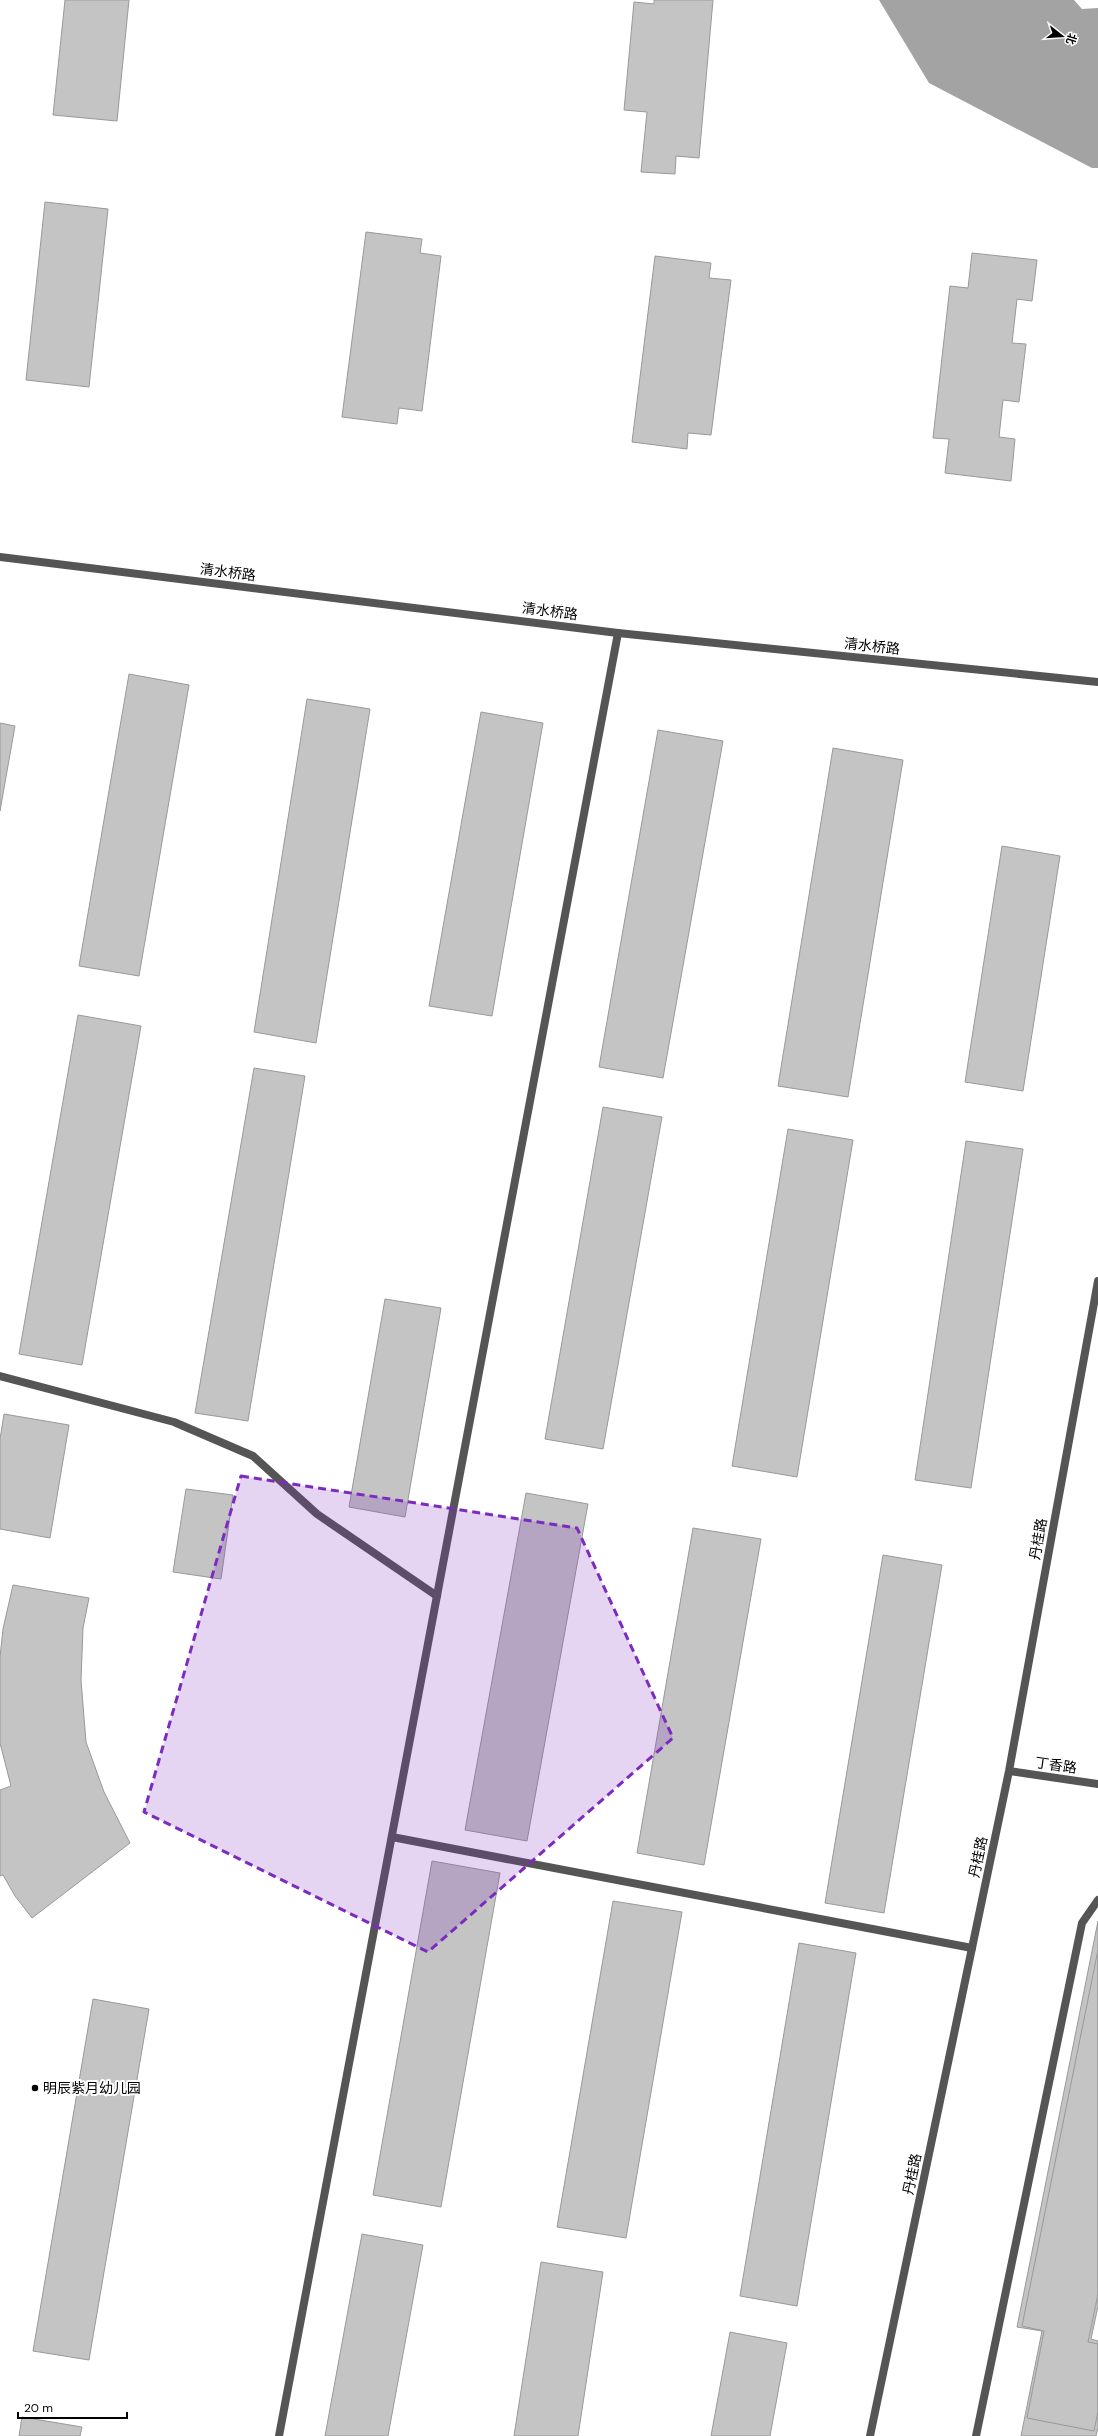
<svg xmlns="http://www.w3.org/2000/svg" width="1098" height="2436" font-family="'DM Sans','Noto Sans SC',sans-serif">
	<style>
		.water { fill: #a3a3a3 }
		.building { fill: #c4c4c4; stroke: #999 }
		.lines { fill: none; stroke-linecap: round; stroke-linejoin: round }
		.service { stroke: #555; stroke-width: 8 }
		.minor { stroke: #555; stroke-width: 8 }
		.tertiary { stroke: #555; stroke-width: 8 }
		.marked { fill: #7b2cbf; fill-opacity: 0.2; stroke: #7b2cbf; stroke-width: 3; stroke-dasharray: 8 5; stroke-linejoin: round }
		.poi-dot { fill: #000; stroke: #fff; stroke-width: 1.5 }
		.labels { text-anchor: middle; stroke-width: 4; stroke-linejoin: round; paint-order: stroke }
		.street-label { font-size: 14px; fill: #000; stroke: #fff }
		.poi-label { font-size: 14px; fill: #000; stroke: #fff; text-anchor: start }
	</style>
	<rect width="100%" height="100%" fill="#fff"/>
	<!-- water -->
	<path class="water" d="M879 0H1074L1082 9 1098 8V168H1092L929 83Z"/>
	<!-- building -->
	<path class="building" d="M65 0H129L117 121 53 115Z
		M654 0H713L699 158 676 156 675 174 641 172 647 112 624 110 634 2 654 4Z
		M45 202 108 209 89 387 26 380Z
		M366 232 422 239 420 253 441 256 422 411 399 408 397 424 342 417Z
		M972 253 1037 260 1032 301 1017 299 1012 343 1026 344 1019 402 1003 400 999 437 1015 439 1011 481 945 473 949 439 933 438 950 286 968 288Z
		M655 256 711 263 709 278 731 280 711 435 688 433 687 449 632 442Z
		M129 674 189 685 139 976 79 966Z
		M307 699 370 709 316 1043 254 1032Z
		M481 712 543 723 492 1016 429 1006Z
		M0 723 15 726 0 811Z
		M658 730 723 741 663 1078 599 1067Z
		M833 748 903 760 848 1097 778 1086Z
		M1002 846 1060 856 1023 1091 965 1082Z
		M78 1015 141 1026 82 1365 19 1354Z
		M254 1068 305 1076 248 1421 195 1413Z
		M603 1107 662 1117 603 1449 545 1439Z
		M788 1129 853 1140 797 1477 732 1466Z
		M966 1141 1023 1149 971 1488 915 1480Z
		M385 1299 441 1308 405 1517 349 1507Z
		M4 1414 69 1425 50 1538 0 1529V1439Z
		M186 1489 233 1495 221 1579 173 1572Z
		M526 1493 588 1504 527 1841 465 1830Z
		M693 1528 761 1539 704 1865 637 1853Z
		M883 1555 942 1565 884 1913 825 1903Z
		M13 1585 89 1598 83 1628 81 1680 86 1742 104 1792 130 1843 32 1918 15 1896 3 1875 0 1876V1790L11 1786 0 1743V1657L3 1629Z
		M432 1861 500 1873 441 2207 373 2195Z
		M613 1901 682 1912 626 2238 557 2227Z
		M1098 1921V2306L1091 2339 1098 2341V2427L1096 2436H1021L1042 2331 1017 2327Z
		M799 1943 856 1953 797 2306 740 2296Z
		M1098 1950V2294L1088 2342 1098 2344V2411L1094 2431 1027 2418 1044 2331 1022 2326Z
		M93 1999 149 2009 89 2360 33 2351Z
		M362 2234 423 2245 388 2436H325Z
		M541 2262 603 2272 578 2436H514Z
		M730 2332 787 2343 770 2436H711Z
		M22 2417 82 2427 80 2436H19Z"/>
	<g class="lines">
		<!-- service -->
		<path class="service" d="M0 1376 174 1422 253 1456 317 1514 437 1596
			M392 1837 972 1948
			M976 2436 1082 1923 1098 1900"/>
		<!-- minor -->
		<path class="minor" d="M279 2436 618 633"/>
		<!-- tertiary -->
		<path class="tertiary" d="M0 557 618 633 1098 682
			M1009 1771 1098 1784
			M870 2436 1009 1771 1098 1281"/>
	</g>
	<!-- marked area -->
	<path class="marked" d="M241 1476 577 1528 673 1738 428 1952 144 1812Z"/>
	<!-- markers -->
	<circle class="poi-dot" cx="35" cy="2088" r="4"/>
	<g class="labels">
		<!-- street labels -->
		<g class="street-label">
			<text transform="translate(228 572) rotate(7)" y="5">清水桥路</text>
			<text transform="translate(550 611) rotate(7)" y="5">清水桥路</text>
			<text transform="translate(872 646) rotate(6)" y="5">清水桥路</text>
			<text transform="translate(1038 1539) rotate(-80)" y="5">丹桂路</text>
			<text transform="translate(1056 1765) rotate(8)" y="5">丁香路</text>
			<text transform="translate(978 1857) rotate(-78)" y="5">丹桂路</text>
			<text transform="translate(912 2174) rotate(-78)" y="5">丹桂路</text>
		</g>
		<!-- poi labels -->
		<g class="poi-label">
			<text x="43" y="2093">明辰紫月幼儿园</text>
		</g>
	</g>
	<!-- north arrow -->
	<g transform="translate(1062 36) rotate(107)" stroke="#ffffff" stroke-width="3" paint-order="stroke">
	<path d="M0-3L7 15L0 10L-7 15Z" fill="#000000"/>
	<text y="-6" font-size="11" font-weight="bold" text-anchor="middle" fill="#000000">北</text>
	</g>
	<!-- scale -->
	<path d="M18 2412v6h109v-6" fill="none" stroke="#000000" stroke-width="2"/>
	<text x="24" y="2412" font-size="12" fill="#000000" stroke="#ffffff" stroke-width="3" paint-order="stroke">20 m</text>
</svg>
